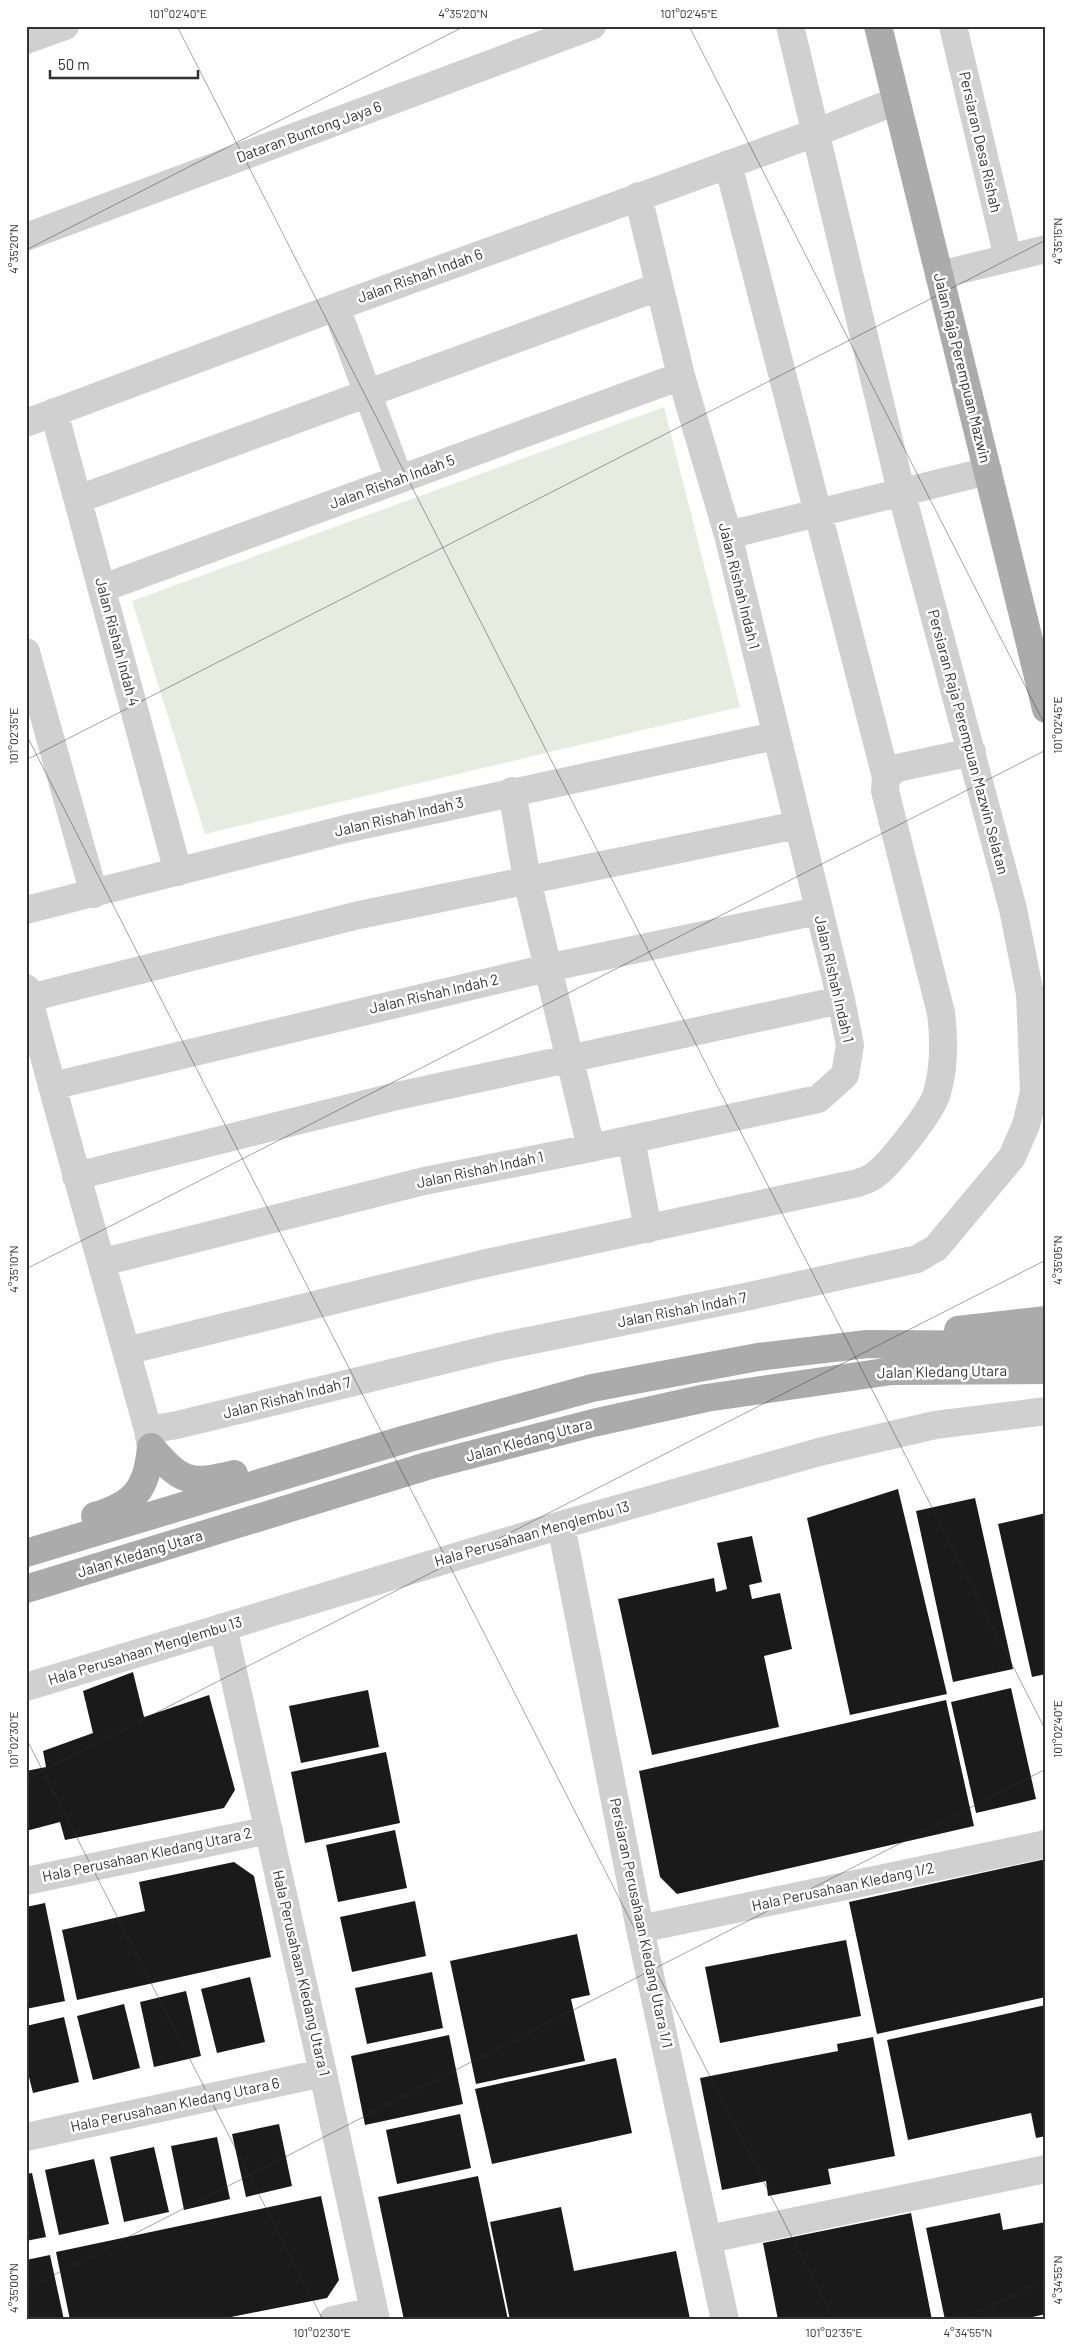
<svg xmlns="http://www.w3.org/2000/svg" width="1072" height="2346" font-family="Barlow,sans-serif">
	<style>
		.green { fill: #e6ecdf }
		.building { fill: #1a1a1a }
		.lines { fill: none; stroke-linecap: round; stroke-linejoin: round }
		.minor { stroke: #d0d0d0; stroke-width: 28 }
		.major { stroke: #ababab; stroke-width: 28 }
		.ticks { fill: none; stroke: #333; stroke-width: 1; stroke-opacity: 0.45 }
		.labels { text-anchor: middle; stroke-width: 5; stroke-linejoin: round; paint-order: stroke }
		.street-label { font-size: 15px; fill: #333; stroke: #fff }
		.neatline { fill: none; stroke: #333; stroke-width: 2 }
		.ticks-label { font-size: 12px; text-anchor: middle; fill: #333 }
	</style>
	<rect width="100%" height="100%" fill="#fff"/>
	<!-- green -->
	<path class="green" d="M664 407 740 707 205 834 132 601Z"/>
	<!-- building -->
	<path class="building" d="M898 1489 947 1694 850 1715 807 1518Z
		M975 1498 1013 1669 953 1682 916 1511Z
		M1046 1513V1674L1032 1677 998 1524Z
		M752 1536 762 1582 749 1585 752 1599 780 1593 792 1649 764 1656 779 1727 652 1755 618 1599 714 1578 716 1592 727 1589 717 1543Z
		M133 1672 144 1717 209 1695 235 1790 224 1808 65 1840 60 1822 26 1831V1771L46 1767 43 1751 93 1733 83 1691Z
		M1011 1688 1036 1799 976 1813 951 1702Z
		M368 1690 379 1747 301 1763 289 1706Z
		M946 1700 974 1826 677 1894 660 1877 639 1771Z
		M386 1752 400 1823 305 1843 291 1772Z
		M395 1830 407 1888 338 1902 326 1845Z
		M1046 1859V1997L877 2034 849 1902Z
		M234 1862 254 1876 271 1957 77 2000 62 1930 145 1911 139 1882Z
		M415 1901 426 1956 352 1972 340 1917Z
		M45 1903 65 2001 26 2009V1907Z
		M577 1934 590 1995 571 1999 585 2061 476 2084 450 1961Z
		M846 1940 861 2016 720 2043 705 1967Z
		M432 1972 443 2028 367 2044 355 1988Z
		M250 1977 265 2042 217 2053 201 1989Z
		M186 1991 201 2056 154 2067 140 2002Z
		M124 2004 140 2068 93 2080 77 2016Z
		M1046 2005V2136L1036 2138 1031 2113 908 2140 887 2040Z
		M64 2017 79 2082 33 2093 26 2065V2026Z
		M449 2035 463 2104 365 2125 351 2056Z
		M873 2037 895 2156 828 2169 831 2184 768 2196 766 2181 722 2190 700 2078 838 2051 837 2044Z
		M616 2058 632 2133 492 2164 475 2089Z
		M460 2114 471 2168 397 2184 386 2130Z
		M279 2124 292 2186 246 2197 232 2134Z
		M217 2137 230 2199 184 2210 171 2146Z
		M154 2147 169 2212 124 2222 110 2157Z
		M94 2159 109 2224 59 2235 45 2170Z
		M32 2173 46 2237 26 2241V2174Z
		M478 2176 508 2320H404L378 2197Z
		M321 2196 339 2280 327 2298 216 2320H70L56 2252Z
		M561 2207 574 2271 676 2251 690 2319 510 2320 490 2222Z
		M911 2213 932 2320H778L763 2243Z
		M1000 2213 1003 2230 1046 2222V2314L1019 2320H945L926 2228Z
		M50 2255 64 2320H26V2260Z"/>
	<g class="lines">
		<!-- minor -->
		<path class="minor" d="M953 26 1008 258
			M26 40 65 26
			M26 237 592 26
			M939 275 1046 249
			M336 307 399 479
			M54 412 178 872
			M26 423 336 307 815 133 896 101
			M79 499 658 287
			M728 535 988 471
			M103 588 681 376
			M26 652 94 894
			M886 777 897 768 972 752
			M512 791 527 880 591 1148
			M26 910 345 829 775 736
			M26 988C64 1136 108 1283 148 1430L151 1447
			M29 998 359 915 797 825
			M52 1086 547 968 818 911
			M631 1139 648 1229
			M76 1176 397 1096 841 1000
			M103 1262 424 1181 591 1148 818 1099 845 1075 850 1045 841 1000 728 535 681 376 638 196
			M126 1351 482 1264 858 1183C863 1181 870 1179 875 1175 891 1163 932 1111 937 1093 944 1069 944 1038 941 1013L885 791 886 777 728 164
			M148 1430 177 1425 498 1347 750 1296 917 1259 936 1248 1012 1157 1026 1125 1034 1092 1030 994 1013 909 901 491 790 26
			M561 1525 640 1929 725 2320
			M223 1627 323 2073 376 2320
			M26 1687 561 1525 819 1452 935 1425 1046 1411
			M26 1881 269 1830
			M640 1929 1046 1844
			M26 2137 323 2073
			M709 2239 1046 2169
			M333 2320 374 2311"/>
		<!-- major -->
		<path class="major" d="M878 26 1046 709
			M958 1330 1046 1320
			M151 1447C181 1482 189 1485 234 1474
			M95 1516C135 1504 147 1489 151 1447
			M26 1553 406 1439 592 1388 758 1357 867 1344 1046 1345
			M26 1589 427 1466 593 1423 706 1398 892 1371 1046 1370"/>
	</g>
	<!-- ticks -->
	<path class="ticks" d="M177 26 1046 1731M689 26 1046 727M26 250 465 26M26 734 834 2320M26 760 1046 240M26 1269 1046 750M26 1738 323 2320M26 1779 1046 1260M26 2289 1046 1769M966 2320 1046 2279"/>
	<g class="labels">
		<!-- street labels -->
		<g class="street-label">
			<text transform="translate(309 132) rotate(-20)" y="5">Dataran Buntong Jaya 6</text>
			<text transform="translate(980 142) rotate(77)" y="5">Persiaran Desa Rishah</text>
			<text transform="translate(420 276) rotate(-20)" y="5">Jalan Rishah Indah 6</text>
			<text transform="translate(962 368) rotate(76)" y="5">Jalan Raja Perempuan Mazwin</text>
			<text transform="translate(392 482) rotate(-20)" y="5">Jalan Rishah Indah 5</text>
			<text transform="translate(739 586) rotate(76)" y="5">Jalan Rishah Indah 1</text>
			<text transform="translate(117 642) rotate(75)" y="5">Jalan Rishah Indah 4</text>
			<text transform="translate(968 742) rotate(75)" y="5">Persiaran Raja Perempuan Mazwin Selatan</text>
			<text transform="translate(399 817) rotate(-13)" y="5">Jalan Rishah Indah 3</text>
			<text transform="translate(834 979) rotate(77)" y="5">Jalan Rishah Indah 1</text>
			<text transform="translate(434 994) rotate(-13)" y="5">Jalan Rishah Indah 2</text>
			<text transform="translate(480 1170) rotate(-12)" y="5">Jalan Rishah Indah 1</text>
			<text transform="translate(682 1310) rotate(-11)" y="5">Jalan Rishah Indah 7</text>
			<text transform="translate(942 1372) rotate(-1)" y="5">Jalan Kledang Utara</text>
			<text transform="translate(287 1398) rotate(-14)" y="5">Jalan Rishah Indah 7</text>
			<text transform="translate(529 1440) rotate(-15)" y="5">Jalan Kledang Utara</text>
			<text transform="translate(532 1534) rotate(-16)" y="5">Hala Perusahaan Menglembu 13</text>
			<text transform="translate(140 1554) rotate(-17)" y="5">Jalan Kledang Utara</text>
			<text transform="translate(145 1651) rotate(-17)" y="5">Hala Perusahaan Menglembu 13</text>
			<text transform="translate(147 1855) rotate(-12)" y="5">Hala Perusahaan Kledang Utara 2</text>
			<text transform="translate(843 1887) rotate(-12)" y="5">Hala Perusahaan Kledang 1/2</text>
			<text transform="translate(641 1923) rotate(78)" y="5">Persiaran Perusahaan Kledang Utara 1/1</text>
			<text transform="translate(301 1973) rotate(77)" y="5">Hala Perusahaan Kledang Utara 1</text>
			<text transform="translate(175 2105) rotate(-12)" y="5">Hala Perusahaan Kledang Utara 6</text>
		</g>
	</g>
	<!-- border -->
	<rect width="1072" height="2346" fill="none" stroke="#ffffff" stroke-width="55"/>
	<!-- scale -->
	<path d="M50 70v8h148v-8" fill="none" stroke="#333333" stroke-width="2.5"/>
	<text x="58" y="70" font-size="15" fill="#333333" stroke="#ffffff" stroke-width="4" paint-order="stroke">50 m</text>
	<rect x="28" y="28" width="1016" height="2290" class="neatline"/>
	<g class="ticks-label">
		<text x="178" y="18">101°02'40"E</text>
		<text x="463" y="18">4°35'20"N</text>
		<text x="689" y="18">101°02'45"E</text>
		<text transform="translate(1058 241) rotate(-90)" y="4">4°35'15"N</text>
		<text transform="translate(14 249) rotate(-90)" y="4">4°35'20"N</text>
		<text transform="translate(1058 725) rotate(-90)" y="4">101°02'45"E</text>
		<text transform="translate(14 736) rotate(-90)" y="4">101°02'35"E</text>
		<text transform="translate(1058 1260) rotate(-90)" y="4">4°35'05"N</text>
		<text transform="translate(14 1269) rotate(-90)" y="4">4°35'10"N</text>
		<text transform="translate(1058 1729) rotate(-90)" y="4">101°02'40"E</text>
		<text transform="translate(14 1740) rotate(-90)" y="4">101°02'30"E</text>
		<text transform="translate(1058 2280) rotate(-90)" y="4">4°34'55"N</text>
		<text transform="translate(14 2288) rotate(-90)" y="4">4°35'00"N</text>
		<text x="322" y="2337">101°02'30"E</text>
		<text x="834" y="2337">101°02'35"E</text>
		<text x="968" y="2337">4°34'55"N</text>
	</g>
</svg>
